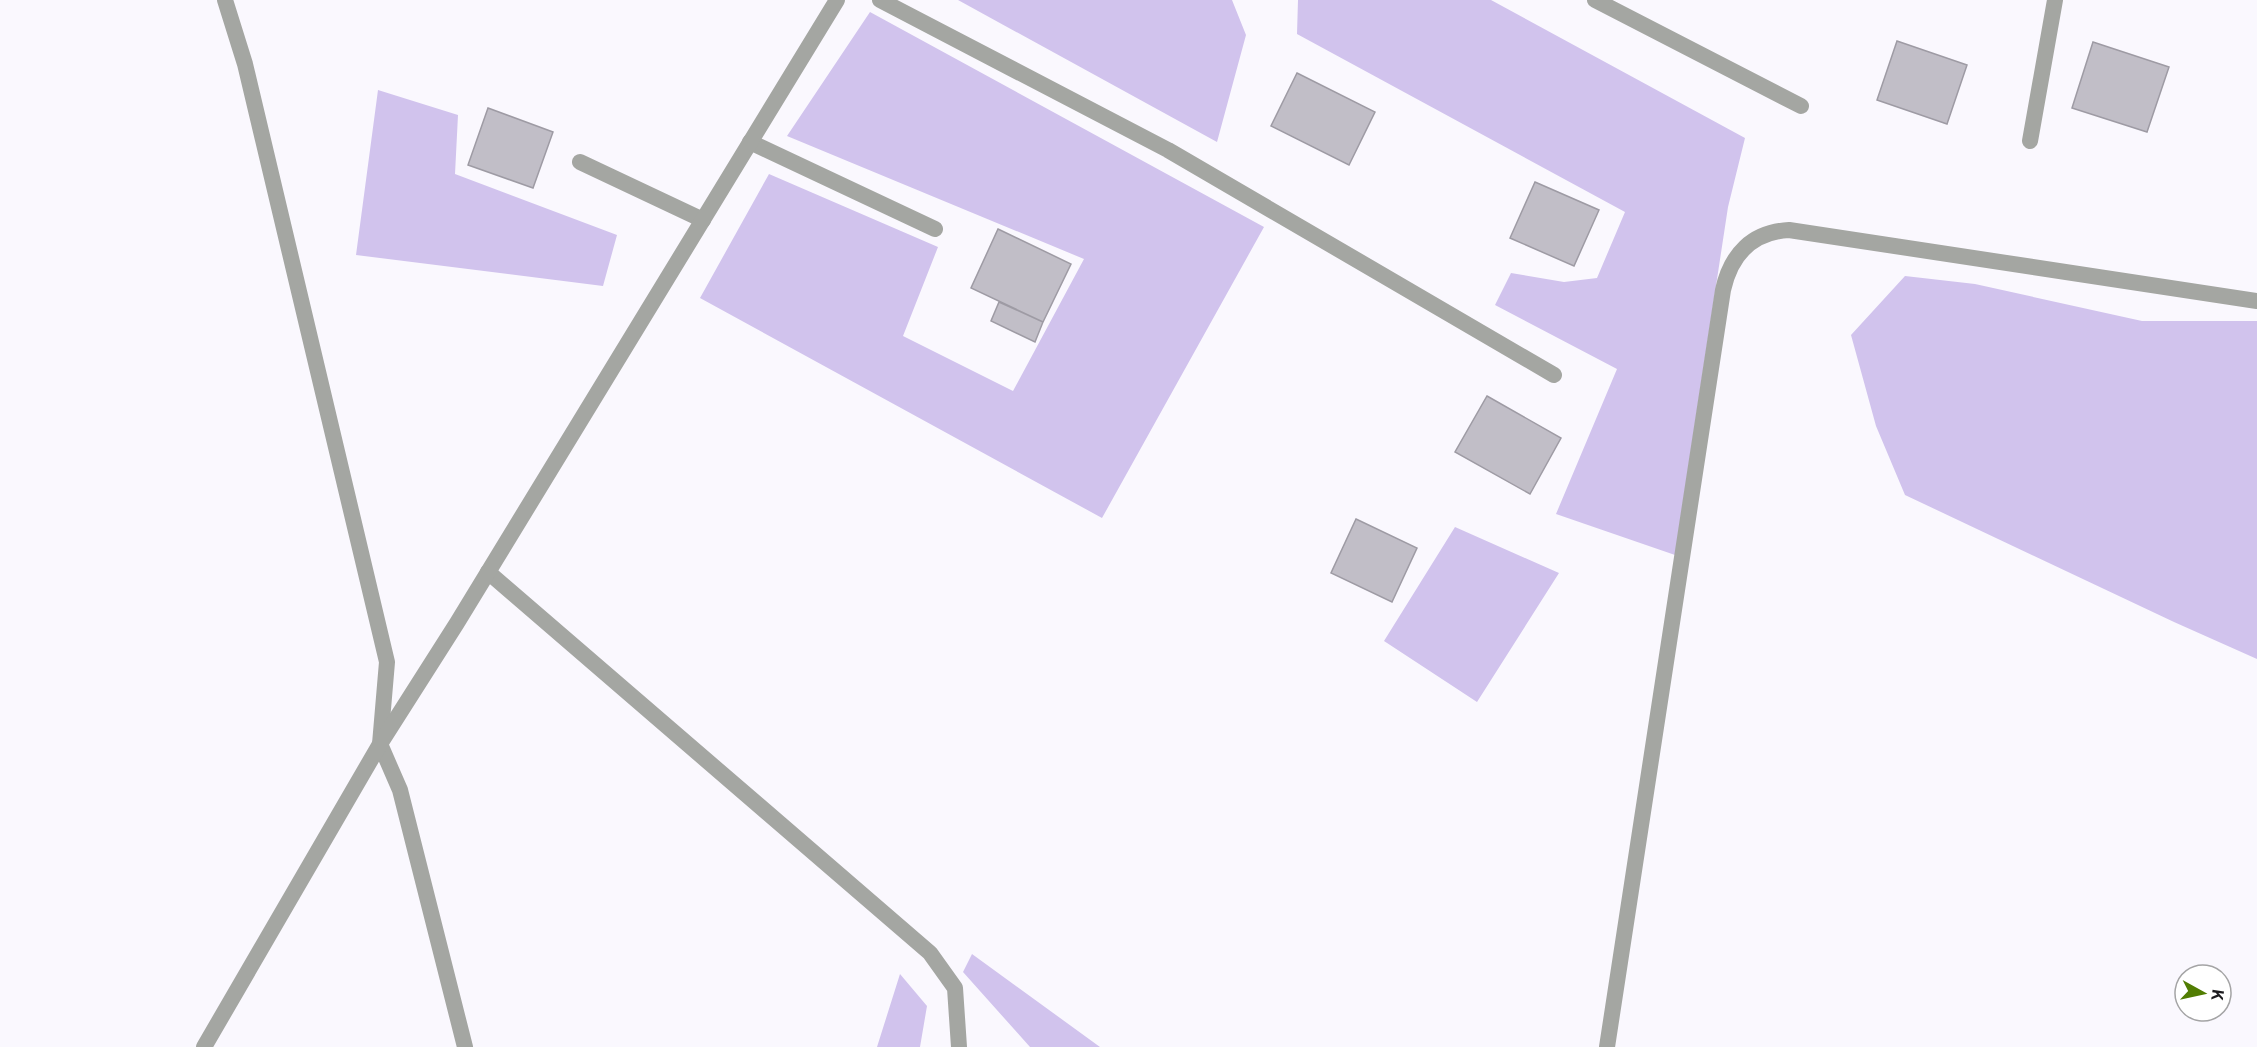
<svg xmlns="http://www.w3.org/2000/svg" width="2257" height="1047" font-family="'Public Sans',sans-serif">
	<style>
		.green { fill: #d1c3ed }
		.building { fill: #c1bec7; stroke: #9e9ba4; stroke-width: 1.5 }
		.lines { fill: none; stroke-linecap: round; stroke-linejoin: round }
		.service { stroke: #a4a6a2; stroke-width: 16 }
		.minor { stroke: #a4a6a2; stroke-width: 16 }
		.tertiary { stroke: #a4a6a2; stroke-width: 16 }
	</style>
	<rect width="100%" height="100%" fill="#faf8fe"/>
	<!-- green -->
	<path class="green" d="M958 0H1232L1246 35 1217 142Z
		M1298 0H1491L1745 138 1728 207 1675 555 1556 514 1617 369 1495 305 1511 273 1564 282 1597 278 1625 212 1297 34Z
		M870 12 1264 227 1102 518 700 298 769 174 938 247 903 336 1013 391 1084 259 787 136Z
		M378 90 458 115 455 174 617 235 603 286 356 255Z
		M1905 276 1975 284 2142 321H2257V659L2174 622 1905 495 1876 426 1851 335Z
		M1455 527 1559 573 1477 702 1384 641Z
		M972 954 1100 1047H1030L963 972Z
		M900 974 927 1006 920 1047H877Z"/>
	<!-- building -->
	<path class="building" d="M1897 41 1967 65 1947 124 1877 100Z
		M2093 42 2169 67 2147 132 2072 108Z
		M1297 73 1375 112 1349 165 1271 126Z
		M488 108 553 132 533 188 468 165Z
		M1535 182 1599 210 1574 266 1510 238Z
		M998 229 1071 264 1043 322 971 288Z
		M999 302 1043 322 1035 342 991 321Z
		M1487 396 1561 438 1530 494 1455 452Z
		M1356 519 1417 548 1392 602 1331 573Z"/>
	<g class="lines">
		<!-- service -->
		<path class="service" d="M880 0 1168 150 1554 375
			M1595 0 1801 106
			M750 142 935 229
			M580 162 703 220
			M488 572 930 953 955 988 959 1047
			M1607 1047 1723 290C1731 254 1752 232 1789 230L2257 301"/>
		<!-- minor -->
		<path class="minor" d="M225 0 245 64 387 662 380 744 400 790 465 1047
			M2030 141 2055 0"/>
		<!-- tertiary -->
		<path class="tertiary" d="M204 1047 380 744 457 623 837 0"/>
	</g>
	<!-- north arrow -->
	<g transform="translate(2203 993) rotate(98)"><circle r="28" fill="#ffffff" stroke="#a4a4a5" stroke-width="1.5"/>
	<path d="M0-4.5L10 22L0 15L-10 22Z" fill="#517d02"/>
	<text y="-9" font-size="16" font-weight="bold" text-anchor="middle" fill="#1c1b1f">K</text>
	</g>
</svg>
